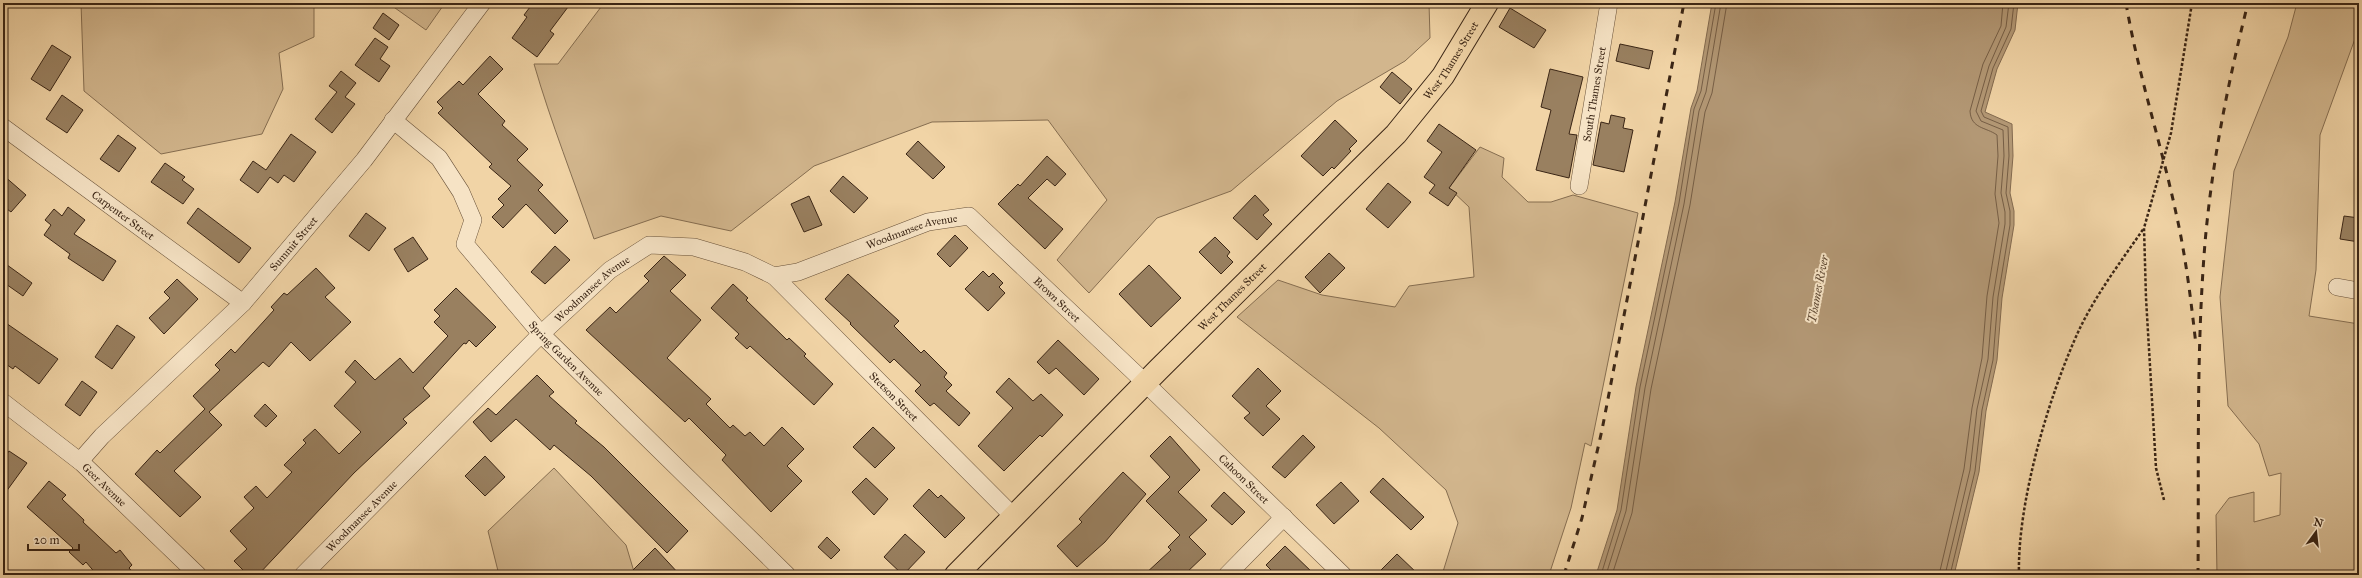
<svg xmlns="http://www.w3.org/2000/svg" width="2362" height="578" font-family="'IM FELL Great Primer',serif">
	<style>
		.green { fill: #d2b68d; stroke: #866e51 }
		.water { fill: #b39875; stroke: #836a4f }
		.lines { fill: none; stroke-linecap: round; stroke-linejoin: round }
		.shore { stroke: #765e45; stroke-width: 1 }
		.building { fill: #998060; stroke: #3a2515 }
		.minor-casing { stroke: #685139; stroke-width: 18 }
		.major-casing { stroke: #3a2515; stroke-width: 24 }
		.path { stroke: #3a2515; stroke-width: 2.5; stroke-dasharray: 3 2; stroke-linecap: butt }
		.minor { stroke: #f6e3c5; stroke-width: 17 }
		.major { stroke: #f1d4a6; stroke-width: 22 }
		.rail { stroke: #3a2515; stroke-width: 3; stroke-dasharray: 7 7; stroke-linecap: butt }
		.labels { text-anchor: middle; stroke-width: 4; stroke-linejoin: round; paint-order: stroke }
		.street-label { font-size: 11px; fill: #3a2515; stroke: #f6e3c5 }
		.water-label { font-size: 12px; font-style: italic; fill: #5e4832; stroke: #f6e3c5 }
	</style>
	<rect width="100%" height="100%" fill="#f1d4a6"/>
	<filter id="stains"><feTurbulence type="fractalNoise" baseFrequency=".005" numOctaves="4"/><feColorMatrix values="0 0 0 0 .2 0 0 0 0 .09 0 0 0 0 .02 0 0 0 .5 -.17"/></filter>
	<radialGradient id="worn" r=".72"><stop offset=".6" stop-color="#630" stop-opacity="0"/><stop offset="1" stop-color="#630" stop-opacity=".3"/></radialGradient>
	<!-- green -->
	<path class="green" d="M81 3H314V37L279 53 283 89 262 134 161 154 84 91Z
		M388 3H445L426 30Z
		M604 3H1429L1430 38 1405 61 1337 101 1231 191 1157 218 1089 293 1057 260 1107 200 1048 120 932 122 814 166 731 231 661 216 594 239C574 180 551 123 534 64H558Z
		M2297 3H2359V37L2356 36 2320 135 2316 270 2309 316 2359 324V575H2217L2216 515 2229 498 2254 492V522L2280 515 2281 473 2269 476 2259 444 2228 406 2220 297 2234 171 2288 37Z
		M1480 147 1504 158 1502 177 1528 202H1551L1573 195 1638 213 1591 446 1585 443 1571 508 1549 575H1442L1458 523 1446 490 1379 428 1237 317 1278 280 1322 295 1395 307 1409 286 1474 277 1469 207 1449 188Z
		M554 468 626 545 635 575H496L498 571 488 531Z"/>
	<!-- water -->
	<path class="water" d="M1712 3H2018L2015 30 1997 69 1985 112 2012 124 2013 156 2010 193 2014 211V225L2002 298 1997 360 1986 411 1979 472 1954 575H1596L1617 510 1636 387 1675 202 1691 108 1697 91Z"/>
	<g class="lines">
		<!-- shore -->
		<path class="shore" d="M1601 575 1621 510 1640 387 1679 203 1694 109 1701 91 1716 3
			M1606 575 1626 511 1645 388 1684 204 1699 111 1706 92 1721 3
			M1612 575 1632 513 1651 389 1690 205 1705 112 1712 93 1727 3
			M1939 575 1964 469 1972 408 1982 358 1987 296 1999 223 1995 194 1998 156 1997 135C1986 127 1971 129 1970 111L1983 64 2001 26 2003 3
			M1945 575 1970 470 1977 409 1988 359 1993 297 2005 224V212L2001 193 2004 156 2003 130 1981 121 1976 111 1989 66 2006 27 2009 3
			M1950 575 1975 471 1982 410 1993 360 1998 297 2010 225V211L2006 193 2009 156 2008 127 1984 117 1981 111 1993 68 2011 29 2014 3"/>
	</g>
	<!-- building -->
	<path class="building" d="M533 3H571L550 31 554 34 537 57 512 38 527 17 524 15Z
		M1510 8 1546 30 1534 48 1499 27Z
		M383 13 399 25 389 40 373 28Z
		M375 38 388 47 380 59 390 66 379 82 355 65Z
		M1620 44 1653 51 1649 69 1616 61Z
		M52 45 71 57 50 91 31 79Z
		M490 56 503 69 478 94 505 121 502 125 528 149 517 160 543 185 538 190 568 221 555 234 526 204 503 228 492 217 504 205 498 199 511 186 489 167 492 164 438 113 443 108 437 102 459 81 463 85Z
		M1550 69 1583 77 1569 134 1577 135 1569 178 1536 170 1551 110 1541 107Z
		M341 71 356 83 345 97 355 104 332 133 315 119 337 92 329 86Z
		M1392 72 1412 89 1400 104 1380 87Z
		M62 95 83 110 67 133 46 119Z
		M1611 115 1625 118 1623 128 1633 130 1624 172 1593 165 1601 122 1609 124Z
		M1335 120 1357 141 1349 149 1351 151 1334 169 1332 167 1323 176 1301 156Z
		M1439 124 1476 150 1449 188 1457 193 1448 206 1429 193 1435 185 1424 177 1442 152 1427 141Z
		M291 134 316 152 294 182 284 175 278 183 270 177 258 193 240 180 253 161 266 170Z
		M118 135 136 148 119 172 100 159Z
		M918 141 945 167 933 179 906 154Z
		M1047 156 1066 174 1055 186 1047 179 1028 198 1063 229 1045 249 998 204 1018 184 1020 186Z
		M165 163 185 177 182 180 194 189 183 204 151 182Z
		M3 175 26 195 11 212 3 206Z
		M843 176 868 198 854 213 830 191Z
		M1388 183 1411 202 1388 228 1366 209Z
		M1255 195 1269 210 1263 215 1272 224 1257 240 1233 218Z
		M809 196 822 225 804 232 791 204Z
		M68 207 85 220 74 234 116 261 103 281 68 258 70 254 44 235 51 225 45 220 54 209 62 216Z
		M198 208 251 248 239 263 187 223Z
		M366 213 386 228 369 251 349 236Z
		M2344 216 2359 218V242L2340 239Z
		M955 235 968 248 950 267 937 254Z
		M413 237 428 259 408 272 394 249Z
		M1215 237 1230 252 1227 256 1233 262 1221 274 1199 252Z
		M555 246 570 260 545 284 531 272Z
		M1329 253 1345 268 1320 293 1305 277Z
		M664 256 686 275 670 291 701 320 667 358 711 399 706 404 730 428 733 425 745 436 750 432 764 446 782 427 804 449 787 466 802 481 771 512 722 460 726 455 689 418 685 422 586 330 610 307 616 313 649 281 644 276Z
		M3 262 32 283 23 296 3 282Z
		M1149 265 1181 298 1151 327 1119 294Z
		M316 268 335 288 325 297 351 322 310 361 291 342 269 367 263 362 209 412 222 425 174 471 201 497 180 517 135 474 157 450 160 453 205 409 193 396 220 370 215 365 231 349 235 353 274 310 271 307 284 293 287 295Z
		M983 271 989 277 993 273 1003 283 999 287 1005 293 988 311 965 289Z
		M848 274 899 321 894 326 921 353 924 350 947 373 944 377 952 385 946 391 970 413 959 426 934 403 930 406 915 391 921 385 894 359 890 363 850 324 851 323 825 299Z
		M177 279 198 299 164 334 149 318 170 298 164 292Z
		M733 284 748 298 746 300 787 340 789 338 806 354 804 356 833 384 814 405 750 346 747 349 735 338 739 334 711 308Z
		M456 288 496 327 476 347 469 340 466 344 464 343 423 388 430 396 403 419 407 423 354 473 258 575H248L234 561 247 549 230 531 254 508 244 497 256 486 267 498 292 472 284 465 306 443 303 440 315 429 339 454 361 432 334 406 356 382 345 372 355 360 375 380 400 358 413 373 448 336 434 322 440 316 434 310Z
		M3 321 58 359 39 384 15 366 13 369 3 362Z
		M117 325 135 337 112 369 95 357Z
		M1058 340 1099 379 1084 395 1056 368 1049 374 1037 362Z
		M1258 368 1281 391 1266 406 1280 419 1263 436 1244 418 1250 413 1232 396Z
		M537 375 554 392 549 396 577 421 575 423 604 447 688 531 667 553 591 476 554 445 550 450 516 419 491 442 473 422 488 408 496 415Z
		M1009 378 1033 401 1041 394 1063 415 1042 437 1040 435 1004 471 978 446 1013 408 996 392Z
		M82 381 97 392 80 416 65 405Z
		M265 404 277 416 266 427 254 416Z
		M873 427 895 448 875 468 853 447Z
		M1303 435 1315 447 1285 478 1272 467Z
		M1170 436 1200 470 1178 492 1207 520 1189 537 1206 554 1184 575H1144L1171 550 1168 547 1180 535 1146 501 1170 477 1150 456Z
		M9 451 27 463 3 496V459Z
		M485 456 505 477 485 496 465 476Z
		M1123 472 1146 494 1105 542 1077 567 1057 546 1082 522 1079 519Z
		M866 478 888 499 874 515 852 492Z
		M1383 478 1424 517 1411 530 1370 492Z
		M49 481 66 495 62 499 84 520 83 522 116 553 120 550 132 565 129 568 135 575H97L86 562 83 565 69 552 73 548 27 507Z
		M1341 482 1359 501 1334 524 1316 505Z
		M929 489 938 498 941 495 965 518 945 538 913 506Z
		M1224 492 1245 512 1232 525 1211 506Z
		M905 534 925 552 903 575 884 557Z
		M827 537 840 550 831 559 818 547Z
		M1285 546 1315 575H1276L1266 565Z
		M655 548 680 575H628Z
		M1397 554 1419 575H1376Z"/>
	<g class="lines">
		<!-- minor casing -->
		<g class="minor-casing">
			<g id="minor">
				<path id="s1" d="M393 120 439 158 461 192 473 220 465 244 541 334 787 575"/>
				<path id="s2" d="M3 127 243 303"/>
				<path id="s3" d="M1579 186 1609 3"/>
				<path id="s4" d="M774 276 1014 517"/>
				<path d="M2337 287 2359 291"/>
				<path id="s5" d="M3 402 82 463 198 575"/>
				<path id="s6" d="M80 461 102 436 243 303 364 160 482 3"/>
				<path id="s7" d="M303 575 541 334 610 270 649 245 694 247 745 262 774 276 798 272 928 222 969 216 1136 374 1343 575"/>
				<path d="M1227 575 1284 517"/>
			</g>
		</g>
		<!-- major casing -->
		<g class="major-casing">
			<g id="major">
				<path id="s8" d="M956 575 1158 370 1396 134 1443 76 1487 3"/>
			</g>
		</g>
		<!-- path -->
		<path class="path" d="M2164 500 2156 468 2146 298 2144 228 2171 133 2192 3
			M2019 575C2017 503 2049 394 2080 328 2097 293 2122 260 2144 228"/>
		<!-- minor -->
		<use href="#minor" class="minor"/>
		<!-- major -->
		<use href="#major" class="major"/>
		<!-- rail -->
		<path class="rail" d="M2126 3C2138 74 2161 143 2176 213 2186 257 2191 301 2196 345
			M1564 575 1582 518 1602 430 1684 3
			M2198 575C2199 465 2196 353 2205 243 2212 162 2228 82 2248 3"/>
	</g>
	<g class="labels">
		<!-- street labels -->
		<g class="street-label">
			<text dy="4" stroke="none"><textPath href="#s8" startOffset="715">West Thames Street</textPath></text>
			<text dy="4" stroke="none"><textPath href="#s3" startOffset="93">South Thames Street</textPath></text>
			<text dy="4" stroke="none"><textPath href="#s2" startOffset="149">Carpenter Street</textPath></text>
			<text dy="4" stroke="none"><textPath href="#s7" startOffset="755">Woodmansee Avenue</textPath></text>
			<text dy="4" stroke="none"><textPath href="#s6" startOffset="305">Summit Street</textPath></text>
			<text dy="4" stroke="none"><textPath href="#s7" startOffset="407">Woodmansee Avenue</textPath></text>
			<text dy="4" stroke="none"><textPath href="#s8" startOffset="392">West Thames Street</textPath></text>
			<text dy="4" stroke="none"><textPath href="#s7" startOffset="936">Brown Street</textPath></text>
			<text dy="4" stroke="none"><textPath href="#s1" startOffset="309">Spring Garden Avenue</textPath></text>
			<text dy="4" stroke="none"><textPath href="#s4" startOffset="170">Stetson Street</textPath></text>
			<text dy="4" stroke="none"><textPath href="#s7" startOffset="1195">Cahoon Street</textPath></text>
			<text dy="4" stroke="none"><textPath href="#s5" startOffset="131">Geer Avenue</textPath></text>
			<text dy="4" stroke="none"><textPath href="#s7" startOffset="83">Woodmansee Avenue</textPath></text>
		</g>
		<!-- water labels -->
		<g class="water-label">
			<text transform="translate(1818 289) rotate(-79)" y="4">Thames River</text>
		</g>
	</g>
	<!-- margin -->
	<rect width="2362" height="578" fill="none" stroke="#f1d4a6" stroke-width="16"/>
	<rect x="4" y="4" width="2354" height="570" fill="none" stroke="#3a2515" stroke-width="2"/>
	<rect x="8" y="8" width="2346" height="562" fill="none" stroke="#3a2515"/>
	<!-- north arrow -->
	<g transform="translate(2316 532) rotate(15)" stroke="#f6e3c5" stroke-width="3" paint-order="stroke">
	<path d="M0-3L7 15L0 10L-7 15Z" fill="#3a2515"/>
	<text y="-6" font-size="11" font-weight="bold" text-anchor="middle" fill="#3a2515">N</text>
	</g>
	<!-- scale -->
	<path d="M28 544v6h51v-6" fill="none" stroke="#3a2515" stroke-width="2"/>
	<text x="34" y="544" font-size="12" fill="#3a2515" stroke="#f6e3c5" stroke-width="3" paint-order="stroke">20 m</text>
	<rect width="100%" height="100%" filter="url(#stains)"/>
	<rect width="100%" height="100%" fill="url(#worn)"/>
</svg>
